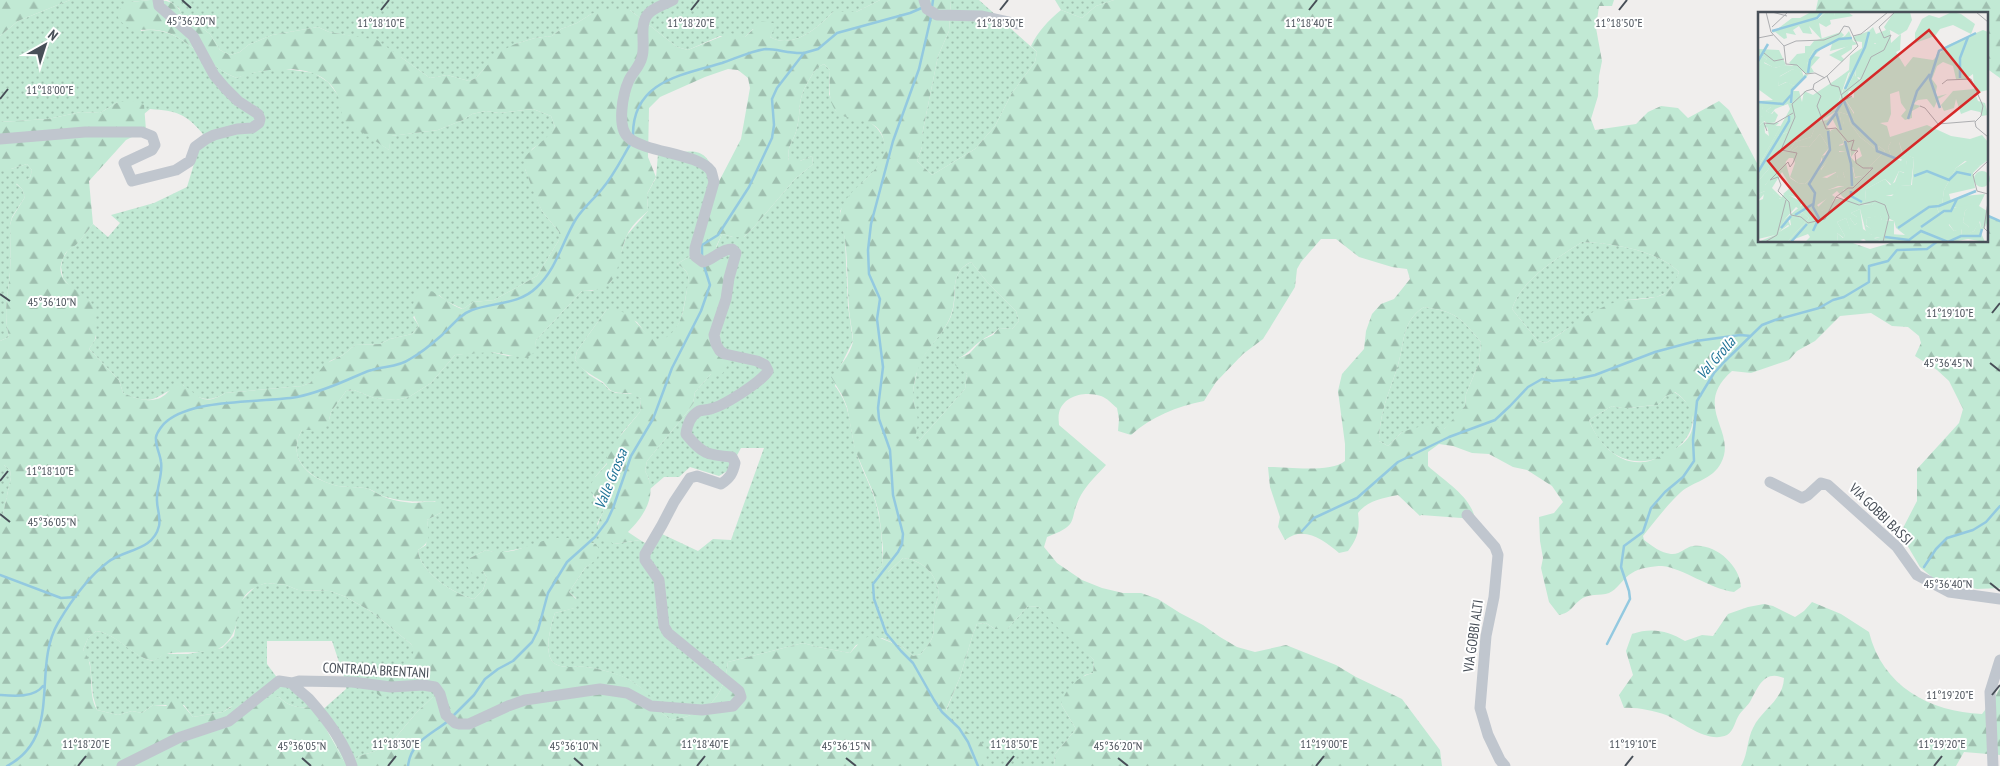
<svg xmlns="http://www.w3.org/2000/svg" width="2000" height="766" font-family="'PT Sans Narrow',sans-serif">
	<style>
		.grass { fill: url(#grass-dots) }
		.forest { fill: url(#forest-firs); fill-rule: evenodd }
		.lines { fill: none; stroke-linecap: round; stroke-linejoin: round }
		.stream { stroke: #93c9e0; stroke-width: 2.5 }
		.minor { stroke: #c0c6ce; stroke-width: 11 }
		.ticks { fill: none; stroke: #484f58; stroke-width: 2 }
		.labels { text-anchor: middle; stroke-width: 4; stroke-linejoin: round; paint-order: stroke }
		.street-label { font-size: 14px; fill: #484f58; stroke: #fff }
		.water-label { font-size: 15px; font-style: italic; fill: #1e7296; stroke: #fff }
		.inset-river { fill: none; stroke: #93c9e0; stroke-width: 2.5 }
		.inset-road { fill: none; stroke: #adaeb1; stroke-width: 1 }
		.view { fill: #d62828; fill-opacity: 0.15; stroke: #d62828; stroke-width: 2.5 }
		.inset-edge { fill: none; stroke: #484f58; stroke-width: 2.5 }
		.ticks-label { font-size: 12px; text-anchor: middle; fill: #484f58; stroke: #fff; stroke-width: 4; stroke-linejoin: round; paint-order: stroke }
	</style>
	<defs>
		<pattern id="grass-dots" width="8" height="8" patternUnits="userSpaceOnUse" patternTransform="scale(1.25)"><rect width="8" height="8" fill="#c1e9d4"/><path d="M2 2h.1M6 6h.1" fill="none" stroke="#9fbfaf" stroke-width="1.8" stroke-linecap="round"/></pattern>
		<pattern id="forest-firs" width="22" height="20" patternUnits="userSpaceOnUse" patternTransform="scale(1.25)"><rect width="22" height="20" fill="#c1e9d4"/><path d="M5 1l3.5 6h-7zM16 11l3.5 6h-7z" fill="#9fbfaf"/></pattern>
	</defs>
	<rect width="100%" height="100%" fill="#f0eeed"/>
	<!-- grass -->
	<path class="grass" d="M70 0H150L131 2 141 31C183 23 203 67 237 78L246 74 279 68 314 73 328 82 369 136 389 150 390 136 438 130 463 120 472 114 486 111 499 113 533 109 551 116 555 127 548 138 532 149 525 169 542 211 559 232V240L537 276 494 300 473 302 463 309 446 301 439 295 413 317 419 326 412 334 390 339 380 344 355 345 343 355 330 361 310 383 302 386 225 393C208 404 196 399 183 385 156 393 157 409 123 393L119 380 89 349 96 338V323L90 301 72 289 63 278 61 267 63 258 68 250 77 244 93 224 108 237 120 223 111 215 154 203 187 187 203 134C185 113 177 111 150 109L144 114V105L118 102 100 113 81 112 48 119 0 122V36L18 21Z
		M168 0H880L856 12H833C818 28 792 50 770 37L773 30 753 29 745 37 720 36 688 50 677 47 630 10 591 14 577 23 561 29 552 36 535 38 515 44 483 70 476 78 469 81 447 75 430 78 402 58 351 36 329 32 318 27 272 35 248 45 240 52 230 55 220 50 210 34 181 13 179 8Z
		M951 0H979L1037 52 1035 62 1012 93 995 126 975 149 932 175 917 161 922 147V135L938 56 949 31Z
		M1055 0H1114L1096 6 1082 18 1061 10Z
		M824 64 830 70 829 94 836 111C846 114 860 117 869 122 881 129 888 143 884 156 882 166 863 181 856 189 851 196 845 204 840 211L845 239 848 306 853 341 839 369 835 386C852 408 849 427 856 451 860 466 868 480 873 494 881 517 883 542 882 566L874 572H888L903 558C918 559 933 570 937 585 940 593 937 601 935 608 931 633 940 632 921 654L913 656 903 647 882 638 856 645 850 653 818 647 803 643 728 662C724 692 714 708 685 717 678 719 672 721 667 717 660 712 655 703 649 696 643 688 629 678 618 675 608 671 596 668 585 667 575 666 560 670 552 661 544 651 551 624 555 613L574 608 576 598 569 592 585 568 590 564 596 544 571 539 498 553 486 550 470 558 483 571 487 578 483 590 474 599C454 595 419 571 418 550L426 545 428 530 427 520 442 512 435 501C418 502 403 502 386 497 380 496 375 491 369 489 357 486 345 488 334 485 308 477 286 458 302 430L329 420 331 412 346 391 354 390 374 398 396 400 409 397 431 383 455 355 480 352H491L508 356 534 352 536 340 582 291H592L611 282 627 235 648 211 647 194 656 178 658 154C697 153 702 141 719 181L692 255 677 264C682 267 686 269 688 275 690 281 687 289 686 295 682 318 680 333 657 344L651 340 637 322 607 309 577 351 575 360 589 375 604 384 609 390 616 393 635 394 641 399 640 412 622 433 607 463 595 477 593 497 601 504 604 510 597 524 614 544 640 540 650 546 662 534 698 551 713 539 731 540 764 448H741L729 470 719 476 690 467 679 477H664L650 489 649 479 645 471 647 461 685 415 693 404 695 392 711 374 720 339 721 257 716 248 722 234 733 237H744L754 227 795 179 813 164 812 156 800 161H789C786 145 794 142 797 128 802 107 796 102 809 80 814 72 815 68 824 64Z
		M27 164 32 170 30 178 16 184 22 189 25 197 12 217 10 225C10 241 11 256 10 272 8 297 3 311 9 337L0 341V169H11Z
		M1582 242C1612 243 1657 250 1679 272L1675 283 1666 293 1656 297 1626 300 1570 327 1546 343 1538 341 1512 309C1520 281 1558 257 1582 242Z
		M971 262 988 283 1016 311 1019 321 1012 329 999 328C994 334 989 335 982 340 974 345 969 353 959 358L963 370 967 374 965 389 919 441H915C915 430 916 420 915 410 915 405 912 399 913 394 913 387 916 378 917 371 922 351 943 336 951 316 960 293 946 275 971 262Z
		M1424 307C1457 312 1460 317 1481 342L1479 363 1466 394 1465 406 1454 420 1444 429 1402 432 1388 446 1379 441C1380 410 1389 394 1398 365 1405 342 1401 322 1424 307Z
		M1674 392C1737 430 1623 510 1589 420L1612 406C1629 411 1641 405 1658 405L1666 396Z
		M0 465H4L10 470 11 477 3 514 0 518Z
		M267 583 286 585 298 590 330 591 346 597 372 612 411 644 415 650 409 666 377 675 397 686 419 679 440 685 438 692 417 712 391 743 373 752 359 756 350 766 344 761 319 713 346 689V683L332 641H267V664L281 683 284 681 314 707C300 708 290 708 279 697L230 707 223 712 193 717 184 705H153L142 713 132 711 118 715 97 710 93 696 90 663 83 650 88 638 96 631C119 634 132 657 153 661L164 654H188L222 648 234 636 240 602 256 586Z
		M1028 606 1039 607 1094 660 1093 673 1085 675 1061 704 1076 729 1055 754 1054 766H987L981 743 956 724 946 711 960 677 973 634 977 624 986 623 995 629H1007Z"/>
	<!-- forest -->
	<path class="forest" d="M0 0H70L18 21 0 36Z
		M150 0C163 0 176 0 181 13L210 34 220 50 230 55 240 52 248 45 272 35 318 27 329 32 377 40 430 78 447 75 469 81 476 78 499 52 515 44 535 38 552 36 561 29 577 23 591 14 604 10 621 9 630 10 677 47 688 50 730 33 745 37 762 21 777 24 770 37C792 50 818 28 833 12H856L880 0H951L949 31 938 56 922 135V147L917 161 932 175 975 149 995 126 1012 93 1035 62 1037 52 1031 46C1038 31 1049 20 1061 10L1082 18 1096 6 1114 0H1614L1612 6H1599L1596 28 1602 61 1599 76 1598 96 1591 119 1595 130 1636 124 1648 112 1661 106 1678 108 1688 118 1719 101 1729 110 1759 167V241H1847L1870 249 1897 241H1986V216L2000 221V588L1977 589 1933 578 1920 567 1903 538V528L1917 501V469L1959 423 1963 409 1949 381 1937 370 1915 356 1921 343 1919 336 1908 327 1892 326 1871 313 1840 316 1815 341 1797 351 1789 360 1751 373 1732 371C1691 407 1738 431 1721 463 1712 480 1694 481 1681 492 1667 505 1655 521 1643 536L1644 540C1652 546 1661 553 1671 554 1680 555 1685 547 1693 546 1715 543 1740 565 1741 587L1734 592C1710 589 1683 568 1662 566 1653 566 1639 568 1632 573 1623 578 1619 588 1609 593 1600 596 1588 593 1580 600 1570 608 1572 612 1559 615L1549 602 1541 568 1543 558 1540 541 1539 517 1554 513 1563 502 1552 486 1527 470 1513 467 1489 454 1472 453 1453 446 1439 444 1428 452V466C1444 481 1471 496 1475 519L1421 515 1420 516 1398 495C1382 498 1367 501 1358 513 1360 529 1358 538 1348 551L1339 553C1324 540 1304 525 1285 540L1278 527 1280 517 1270 487 1268 467C1287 467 1331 473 1345 461V444L1338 391 1342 374 1364 349 1366 331 1372 314 1381 304 1394 299 1410 279 1407 269 1392 267 1359 257 1336 239H1321L1301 262 1297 269 1295 287 1263 339 1243 354 1216 382 1204 401C1177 406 1151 417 1131 435L1118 431 1119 419 1117 408C1112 404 1107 398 1101 396 1086 391 1063 395 1059 413 1058 417 1059 422 1059 425L1106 465C1098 474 1087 484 1081 495 1067 521 1082 524 1047 537L1044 547 1057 563 1082 580 1102 588 1123 593H1141L1158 599 1180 613 1203 625 1220 637 1237 647 1255 652 1286 645 1336 665 1356 677 1402 699 1440 750 1442 766H1054L1055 754 1076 729 1061 704C1066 688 1077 677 1093 673L1094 660 1054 624 1039 607 1028 606 1007 629H995L986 623 977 624 973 634 960 677 946 710 956 724 981 742 986 752 987 766H0V519L3 514 11 477 10 470 4 465H0V341L9 337C3 311 8 297 10 272 11 256 10 241 10 225L12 218 25 197 22 189 16 183 30 178 32 170 27 164 11 169H0V122L48 119 81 112 100 113 118 102 133 101 144 105 146 130 126 140 89 181 93 224C88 230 83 237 78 243 73 248 67 249 64 256 51 283 78 287 90 301 96 308 98 331 95 339 94 342 91 346 89 349L119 380 123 393C136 399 154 405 166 394 170 390 173 386 178 383 197 389 198 410 225 393L302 386 310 383 325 364 343 355 355 345 380 344 390 339 412 334 419 326C411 313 410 301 422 289 438 290 447 305 463 309L473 302 494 300 537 276 559 240V232L542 211 534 193 525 169 524 158C534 146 546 141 555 127L551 116 533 109 499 113 486 111 472 114 463 120 438 130 391 136 389 150 343 120C341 112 341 101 337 94 321 60 265 67 237 78 210 69 194 42 166 32 147 25 130 38 118 17L121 7 131 2ZM824 64 830 70C830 84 827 99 836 111 846 124 880 113 884 142 889 172 849 184 841 210 838 218 844 231 845 240 848 262 847 286 849 308 849 315 854 338 853 342 850 355 839 368 831 377L842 395 847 407 855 450 873 492 879 513 883 548 882 566 874 572 876 583 903 558C918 559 933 570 937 585 940 593 937 601 935 608 931 633 940 632 921 654L913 656 903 647 872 635 863 639 850 653 818 647 803 643 728 662C724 692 714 708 685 717 678 719 673 721 667 717 660 712 655 703 650 696 643 688 629 678 619 675 608 671 596 668 585 667 575 666 560 670 552 661 544 651 551 624 555 613L575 608 580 603 569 592 585 568 596 560 600 551 596 544C583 541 570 537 557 538 531 541 514 558 486 550L470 558 467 566 473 575 483 571 487 578 483 590 474 599C454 595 419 571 418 550 432 541 429 535 427 520L442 512V504C432 499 424 503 412 503 403 502 391 500 382 496 378 494 373 491 369 489 357 486 345 488 334 485 308 478 286 458 302 430H323L329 420 331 412 346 391 354 390 374 398 396 400 409 397 431 383 455 355 491 352 526 358 535 352 536 340 582 291C624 291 614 265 627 235 631 226 640 218 648 211L647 194 656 177 648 157 649 108 660 97 705 77 728 69 738 70 748 78 750 88 741 139 713 193 692 255 677 264C680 266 684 268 686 271 690 277 688 283 687 289 683 314 682 332 656 343L627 313 607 309 577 351 575 360C584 372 591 374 603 382 607 386 609 391 615 392 626 395 630 390 641 399L640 412 607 452V464L595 477 590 486C593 498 599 500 604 510 595 529 594 533 614 544L640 540 628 532C644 516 659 494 645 471L647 461 685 415 693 404 695 392 711 374H722C736 355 725 356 720 338 716 322 727 281 730 263L721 257 716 247 722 234 733 237H744L754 227 795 179 813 164 812 156 800 161H789C786 145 794 142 797 128 802 107 796 102 809 80 814 72 815 68 824 64ZM1582 242C1612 243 1657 250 1679 272 1676 280 1672 289 1664 294 1647 302 1627 297 1610 304 1587 313 1567 330 1546 343L1538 341 1512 309C1520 281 1558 257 1582 242ZM971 262 988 283 1016 311 1019 321 1012 329 999 328 993 335 982 340 969 354 959 358 955 365 967 374 965 389 919 441H915C915 434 918 428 918 422 918 414 913 405 913 396 913 389 915 376 918 370 924 349 944 335 951 315 959 293 947 274 971 262ZM1424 307C1457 312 1460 317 1481 342L1479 363 1466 394 1465 406 1444 429 1428 424 1402 432 1388 446 1379 441C1380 410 1389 394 1398 365 1405 342 1401 322 1424 307ZM1675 392C1689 401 1698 419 1690 435 1685 444 1674 450 1665 454 1659 457 1650 462 1643 462 1618 465 1597 442 1589 420L1612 406C1629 411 1640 405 1658 405L1666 396ZM267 583 286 585 298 590 330 591 346 597 372 612 411 644 414 650 409 666 377 675 376 685 377 694 383 698 397 686 419 679 430 682 438 692 417 712 391 743 373 752 359 756 350 766 344 761 314 707C300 708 290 708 279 697L260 698 255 703 236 704 223 712 193 717 176 697 166 706 153 705 142 713 132 711 118 715 97 710C86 691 97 666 83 650L88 638 96 631C119 634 132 658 154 661 157 659 160 656 164 655 178 649 211 657 224 645 249 623 225 594 267 583Z
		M1818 0H2000V78L1986 68V14H1815Z
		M1812 602 1841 614 1869 632C1882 686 1930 712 1982 714L1995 697 2000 687V755L1964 752 1956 766H1741C1748 755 1747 739 1753 728 1762 709 1783 701 1784 678 1764 670 1759 686 1751 700 1748 706 1742 710 1739 715 1735 721 1734 731 1727 735 1707 744 1683 722 1666 715 1654 711 1636 707 1624 708L1619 695 1633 675 1626 651 1632 634C1652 627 1668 631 1685 641L1702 635 1713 636 1728 614 1748 607 1764 604 1773 606 1795 617 1804 611Z"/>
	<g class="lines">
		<!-- stream -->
		<path class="stream" d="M932 7 933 0
			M931 17 919 69 893 141 871 224 868 250 869 274 880 299 877 319 883 367 878 408 879 419 890 450 893 495 903 534 902 544 898 552 873 584 874 599 886 633 901 651 913 663 934 700 942 712 959 728 968 742 978 766
			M633 136C632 81 682 75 722 63 734 59 754 50 766 49 778 49 790 54 804 53
			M1986 215 2000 221
			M702 256V245L718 235 749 187 772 138 774 125 772 99 777 88 804 53 818 49 837 33 910 13 924 7
			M1302 531 1314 518 1357 498 1398 462 1449 437 1495 420 1510 406 1528 387 1542 379 1553 381 1577 379 1595 375 1655 352 1696 341 1740 335 1751 336
			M1924 567 1936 549 1947 538 1973 530 1986 522 2000 506
			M0 575 61 598 76 597
			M1607 644 1630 599 1629 591 1621 567 1624 546 1643 532 1651 508 1665 492 1683 477 1694 461 1693 440 1697 401 1714 373 1725 361 1762 325 1775 320 1819 308 1833 300 1844 297 1869 282V266L1888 261 1897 250 1927 249 1938 241
			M0 695C13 696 34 698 43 686
			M453 716 474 695 485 679 498 669 513 661 532 642 538 630 548 593 567 562 595 537 607 521 613 508 631 456 653 419 672 368 701 311 710 285 704 266
			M7 766C64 736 31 669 58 623 71 601 88 577 108 562 125 549 153 551 159 526 161 517 157 509 157 501 156 488 163 475 161 462 160 453 155 446 156 437 157 432 163 424 167 421 195 398 261 403 297 397 316 393 336 385 354 377 360 375 366 371 372 370 385 366 399 367 410 359 421 353 433 343 442 335 452 326 459 315 472 310 494 302 519 305 537 287 557 268 562 242 576 219 584 207 594 199 602 189 614 175 622 158 631 143
			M408 766C411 741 431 735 448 721"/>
		<!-- minor -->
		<path class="minor" d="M924 0 927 9 937 15 982 16 1017 24
			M0 139 85 132H142L152 136 155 145 152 150 124 163 132 181 176 170 190 161 195 147 206 139 214 135 237 129 252 128 259 123 260 119 258 114 238 101 225 88 214 75 193 36 159 6 158 0
			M1770 482 1802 498 1808 495 1821 483 1828 485 1897 547 1917 575 1949 592 2000 599
			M1467 515 1495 547 1498 555 1494 597 1486 636 1480 708 1488 735 1500 760 1505 766
			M122 766 178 738 229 721 279 681 292 683
			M352 766C344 742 326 718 309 699 303 693 297 690 292 683L299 681 352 682 391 687 423 685 435 687 440 694 446 715 455 723 459 724H469L508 706 525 700 600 689 627 693 651 706 702 710 733 706 741 697 739 691 668 633 664 626 659 580 645 560V554L662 525 674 502 690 478 697 476 721 484C730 478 733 473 735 463L732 457C707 455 702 454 686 434 687 426 690 416 699 411 702 410 707 410 710 409 724 406 761 382 768 371L765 365 757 361 725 354 720 351 716 344 714 335 726 299 729 278 736 253 732 249C721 249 714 259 703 262L695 256V248L714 182C713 179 712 173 711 171 698 153 647 153 629 138 616 128 623 93 629 80 633 72 640 66 642 57 646 44 638 24 649 13 655 7 666 4 673 0
			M1993 766 1990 692 2000 660"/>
	</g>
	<!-- ticks -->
	<path class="ticks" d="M182 0 191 8M381 10 389 0M691 10 699 0M1000 10 1008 0M1309 10 1317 0M1619 10 1627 0M0 99 8 89M0 294 10 301M1992 313 2000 303M1990 363 2000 371M0 481 8 471M0 514 10 522M1990 583 2000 591M1992 695 2000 685M302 758 311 766M574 758 583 766M846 758 856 766M1118 758 1128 766M78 766 86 756M388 766 396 756M697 766 705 756M1006 766 1014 756M1316 766 1324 756M1625 766 1633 756M1934 766 1942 756"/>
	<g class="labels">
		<!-- street labels -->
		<g class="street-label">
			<text transform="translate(1881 514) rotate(44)" y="5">VIA GOBBI BASSI</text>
			<text transform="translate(1473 636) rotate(-82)" y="5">VIA GOBBI ALTI</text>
			<text transform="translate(376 670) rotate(3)" y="5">CONTRADA BRENTANI</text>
		</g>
		<!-- water labels -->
		<g class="water-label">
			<text transform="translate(1716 358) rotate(-49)" y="5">Val Grolla</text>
			<text transform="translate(611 479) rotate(-68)" y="5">Valle Grossa</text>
		</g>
	</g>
	<!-- overview -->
	<g transform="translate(1758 12)">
		<rect width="230" height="230" fill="#f0eeed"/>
		<path d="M68 0 76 4 77 0H90L95 4 72 8 73 12 68 15 61 11 64 28 51 14 54 22 45 21 41 14 35 18 38 23 28 21 29 26 26 27 16 19 60 7ZM136 0H152L154 8 149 18 141 23 132 18 120 31H110L111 19 115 15 118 22 128 18 126 15ZM83 20 86 23 83 26 55 39 49 52V62L31 51 39 42 47 41V34H52L56 29ZM1 30V37L21 38 28 53 16 56 6 50 9 47 4 44 0 49ZM94 32V37L83 44 86 47 84 50 71 43ZM35 57 42 61 44 59 46 66 36 74 28 70 20 74 21 65ZM98 58 97 64 103 69 98 80 91 79 89 84 97 86V102L85 84ZM91 59 77 100 59 111 53 125 37 130 32 138 21 140 34 139 40 134 51 135 62 122 71 136 64 144 60 160 47 172 40 171 32 165 37 151 35 146H31L7 173V179L0 182V169L10 158 20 124 32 119 35 79H41L44 90 46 79 55 83ZM5 95H13L8 99 14 102 16 99 20 103 17 110H11L2 103ZM81 100 91 103 92 111 102 125 119 138 121 134 127 139 112 154 111 163 97 165 95 155 85 161 87 166H80L78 160 63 166V158L75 141 73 118 80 116 86 131 81 133V140L88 139 92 152 104 144 101 135 93 145 92 132 83 120 86 109H83ZM6 109 7 121 11 124 9 113 23 114 0 155V115ZM133 130H141L144 141 156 146 153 173 143 174 137 182 123 185 114 193 99 192 107 189 108 177 127 167 132 173 137 170 141 159 146 161 149 149 133 144 130 135ZM211 148 222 154 215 161 217 176 191 182 193 189 206 184 227 182 221 194 229 199 230 192V210L223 216 222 209 216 219 208 223V217L211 215 205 210 207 199 213 193 202 197 197 195 182 203 179 196 184 193 186 178 198 156ZM216 167a8 8 0 1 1 16 0a8 8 0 1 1-16 0ZM86 174 85 179 91 176 88 188 79 179 74 183 77 185 72 194 64 199 59 196 70 185V178ZM6 181H15L22 187 27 181 44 190 41 197 38 195 27 207 21 220 33 213 32 207H41L44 200 51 206 29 230H0L17 223 0 227V189L5 187ZM102 197 105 217 114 223V218L108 213 109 206 122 203 124 208 136 209V223L116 226 122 229 140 225 139 230H109L106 227 102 228 107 230H80L79 221 85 226 87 224 79 210 88 206 92 217V206L97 213 99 211V205L93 201ZM190 212 196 219 204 216 203 224 194 230 179 228 178 222 186 224Z" fill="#c1e9d4"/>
		<path d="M53 0H77L76 5 68 0 56 9 14 21 34 6H42ZM194 0 203 2 217 12 213 22 195 13 182 17 177 24 157 31V21L164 7 171 3 181 6ZM132 18 133 31 143 22 142 38 138 40 147 55 155 45 175 48 190 33 225 18 230 20V78L217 81 220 89 227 91 230 103 224 104 222 100 213 98 203 102 198 87 196 96 186 99 183 93 195 79 216 77 215 62 208 67H198L195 54 185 50 179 54 174 67 179 74 177 85 189 82 180 87 176 96 169 87 160 88 155 92 163 94 154 99V106L147 108 143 104 148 98 143 91 141 79 132 82 133 102 130 110 122 111 129 114 132 125 169 113 193 124 212 127 224 123 230 130V148L222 154 207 149 198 156 186 178 184 193 179 196 182 203 194 196 216 192 207 199 205 210 211 215 208 222 216 219 221 209 223 216 230 210 223 221 227 230 210 227 194 230 203 224 204 217 196 219 191 212 187 224H177L186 230H139V225L124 229 116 227 131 222 147 223 138 216 136 209 132 207 125 210 122 204 109 206 108 214 114 217V223L108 220 102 197 93 201 99 205V211L97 213 92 206V218L88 206 79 210 87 224 86 226 79 221 80 230H47L52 225 50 222 29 230 51 206 44 200 41 207 30 208 33 215 30 213 21 220 27 207 44 193 42 186 25 182 33 175 24 160 14 176 24 186 19 187 15 181H7L0 189V182L7 179V173L27 148 32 166 40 171 47 172 60 160 65 149 63 144 67 143 71 136 62 122 51 135 40 134 34 139 21 140 32 138 37 130 53 125 59 110 69 108 77 100 92 60 71 73 91 58 92 44 104 36V30L96 29 95 25 111 19 110 31 114 29 117 32ZM98 58 97 68 100 65 103 67 96 80V102L85 84ZM81 100 91 103 92 111 102 125 119 138 121 134 127 139 112 154 111 162 97 166 94 154 85 161 87 166H80L79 160 69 166 63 165V157L76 142V123L69 115 74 106 86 130 85 133 79 134V139H88L89 149 94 153 97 150 92 144 93 131 84 120 86 109H83ZM133 130H141L145 142 156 146 154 173 142 174 134 184H122L114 193H100L107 189 108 177 127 167 134 173 141 159 148 161 149 146 146 144 143 149 133 144 130 135ZM80 174H86L84 178 90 177 88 187H78L64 199 59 193 70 186V178ZM91 19 95 29 100 32 72 39 74 32 63 37 56 44 62 45 53 55 56 60 49 62V52L55 39 87 24ZM4 44 9 47 6 51 17 56 25 53 39 54 44 59 41 62 35 57 22 64 20 74 29 70 36 74 47 62 50 63 35 79 34 93 38 104 32 119 20 124V134L10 158 0 169V155L32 97 30 92 17 97 13 102 8 99 13 95H5L3 104 11 106 12 110 21 111 15 116 5 115 9 111 6 109 0 115V89L15 88 0 77V49Z" fill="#c1e9d4" fill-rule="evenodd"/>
		<path class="inset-river" d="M14 19 59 6 64 0M0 49 10 32M50 61 52 48 58 39 81 27 94 26M202 66V46L210 25M87 77 107 35 111 20M86 89 95 111 118 133 119 139 139 147M0 90 25 92 33 83M33 91 34 78 48 64M182 96 172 67 181 39 218 21M150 107 159 79 172 62M69 113 78 101M83 118 78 100 84 90M87 129 93 152 94 174M0 160 31 109V104M156 164 169 159 191 168 199 160 213 163M93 179V184L104 190M37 203 55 192M163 215 186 199H193L199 187M23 216 33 204M140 216 171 195 181 194 218 179M55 219 61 206 55 195 57 181 51 172 72 138 70 119M127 225 151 228 163 219 190 230 203 224H222L224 217M33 230 49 212"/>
		<path class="inset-road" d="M8 0 13 20 26 34M14 0 29 4M218 0 230 10M14 15 30 0M95 24 103 22 130 0M0 26 15 23M26 34 38 29 66 28 81 22 86 14 91 15 100 34 69 64 56 72 55 77M26 34 28 52 39 53 48 62 57 61 67 66M6 41 16 49 26 47M69 64 73 73 81 75 85 89 94 84M184 72 189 68 213 67 225 94 223 104 217 110M55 77 63 84 59 94 68 117 78 116 90 130 96 128 93 138 100 139 97 142 98 151 105 156H115L95 176H90L78 185 101 193 117 189 127 193 131 205 125 230M55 77 48 79 34 92 37 105 23 138 39 141 35 151 32 155 30 150 12 168 20 165 23 173 20 179 31 190 33 203 43 205 50 211 67 207 78 185M83 83 103 67 113 45 126 38 133 23 126 26 121 15 137 0M162 94 167 96 180 112 217 109M217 110 218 115 230 125M9 119 6 111 16 112 35 101M230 149 215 163 219 179 230 182M230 190 226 216 230 220M7 230 19 223 28 188"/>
		<path class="view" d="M171 18 221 80 60 210 10 149Z"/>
		<rect width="230" height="230" class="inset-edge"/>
	</g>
	<g class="ticks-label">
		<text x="191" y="25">45°36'20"N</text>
		<text x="691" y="27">11°18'20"E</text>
		<text x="1000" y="27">11°18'30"E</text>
		<text x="1309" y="27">11°18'40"E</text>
		<text x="1619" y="27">11°18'50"E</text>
		<text x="381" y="27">11°18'10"E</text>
		<text x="50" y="94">11°18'00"E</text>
		<text x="52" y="306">45°36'10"N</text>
		<text x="1950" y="317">11°19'10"E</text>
		<text x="1948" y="367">45°36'45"N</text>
		<text x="50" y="475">11°18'10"E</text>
		<text x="52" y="526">45°36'05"N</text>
		<text x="1948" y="588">45°36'40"N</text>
		<text x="1950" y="699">11°19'20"E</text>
		<text x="86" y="748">11°18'20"E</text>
		<text x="396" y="748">11°18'30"E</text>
		<text x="705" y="748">11°18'40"E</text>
		<text x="1014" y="748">11°18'50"E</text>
		<text x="1324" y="748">11°19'00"E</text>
		<text x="1633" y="748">11°19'10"E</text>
		<text x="1942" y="748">11°19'20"E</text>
		<text x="302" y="750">45°36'05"N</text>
		<text x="574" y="750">45°36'10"N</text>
		<text x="846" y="750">45°36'15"N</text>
		<text x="1118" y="750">45°36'20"N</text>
	</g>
	<!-- north arrow -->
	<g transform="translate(45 45) rotate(39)" stroke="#ffffff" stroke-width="4" paint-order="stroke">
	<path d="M0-4L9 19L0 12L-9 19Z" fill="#484f58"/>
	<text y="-8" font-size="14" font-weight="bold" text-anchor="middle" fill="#484f58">N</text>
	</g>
</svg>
